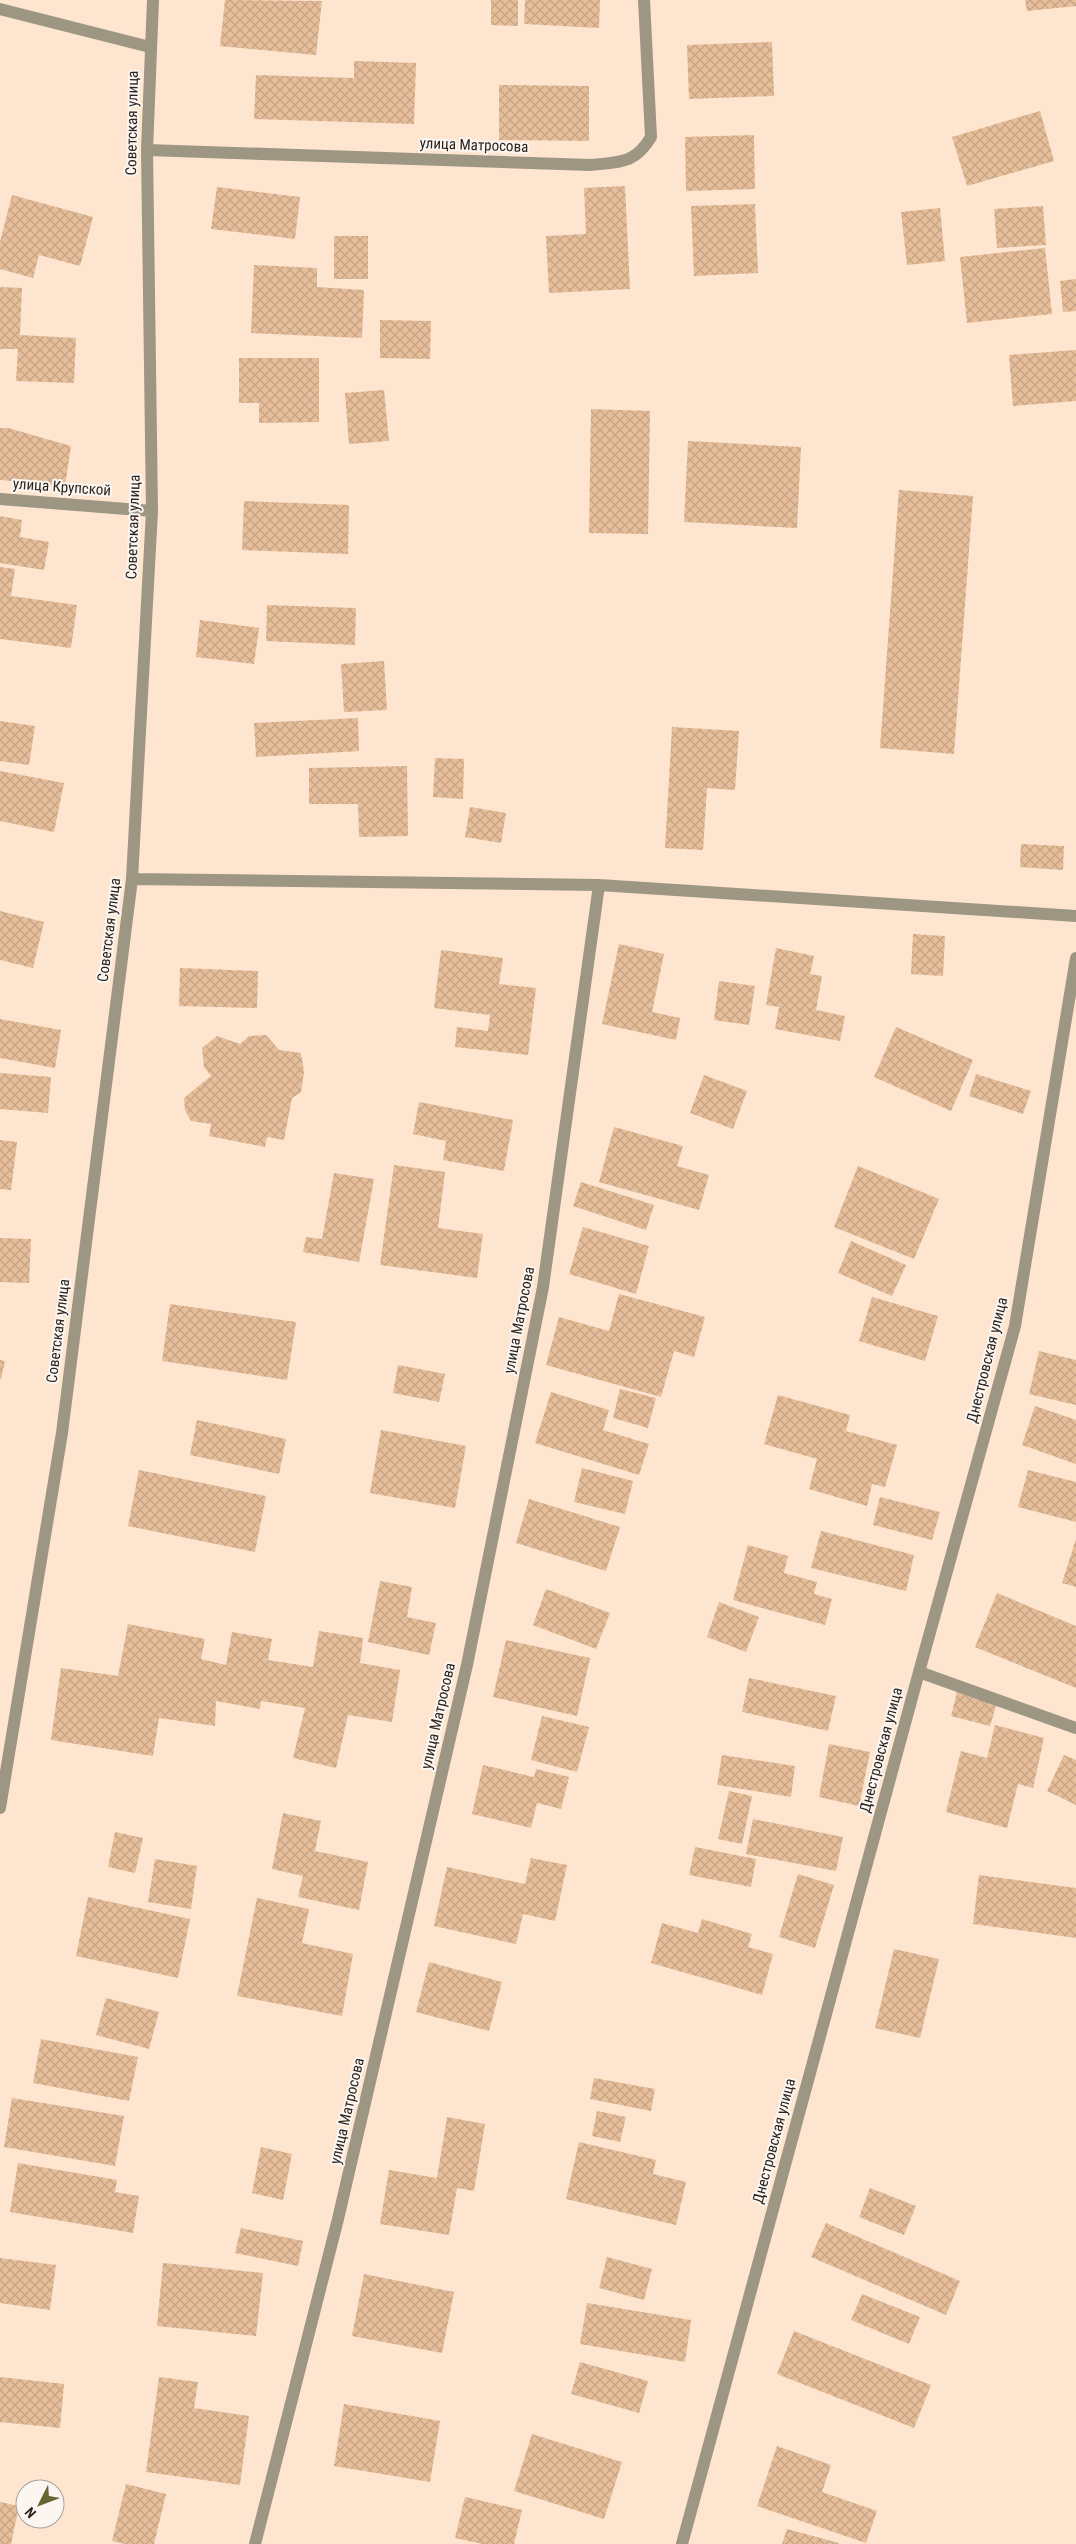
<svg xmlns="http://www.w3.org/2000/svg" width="1076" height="2544" font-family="'Roboto Condensed',sans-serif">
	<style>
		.building { fill: url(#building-cross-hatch) }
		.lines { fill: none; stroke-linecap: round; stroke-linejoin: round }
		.minor { stroke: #9c9682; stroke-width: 12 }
		.labels { text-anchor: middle; stroke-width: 4; stroke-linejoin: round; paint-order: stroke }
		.street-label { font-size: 15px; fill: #2c231b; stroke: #fbf6f2 }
	</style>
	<defs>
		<pattern id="building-cross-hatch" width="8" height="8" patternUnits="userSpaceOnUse" patternTransform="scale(1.25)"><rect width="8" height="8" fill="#e6be9a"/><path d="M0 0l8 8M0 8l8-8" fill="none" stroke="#c5a384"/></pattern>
	</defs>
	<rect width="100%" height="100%" fill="#fee5cf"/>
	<!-- building -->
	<path class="building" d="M225 0 322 1 316 55 220 46Z
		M491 0H518V26L491 25Z
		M525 0H600L599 28 524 24Z
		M1025 0H1076V6L1027 11Z
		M772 42 774 96 689 99 687 45Z
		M354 61 416 63 414 124 254 119 256 75 354 78Z
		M499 85 589 86V141L499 140Z
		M1040 111 1054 161 967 186 952 137Z
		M754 135 755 189 686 191 685 137Z
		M625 186 630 289 549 293 546 236 586 234 584 188Z
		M217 187 300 197 295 239 211 229Z
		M12 195 93 217 80 266 39 255 33 278 0 269V242Z
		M755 204 758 273 694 276 691 206Z
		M1043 206 1046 245 997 248 994 209Z
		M940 208 945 261 907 265 901 212Z
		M334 236H368V279H334Z
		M1045 248 1052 314 967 323 960 257Z
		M254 265 317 268V287L364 290 362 338 251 333Z
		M1076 279V311L1063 312 1060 281Z
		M0 287 22 288 20 335 76 338 74 383 16 381 18 349H0Z
		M380 320 431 321 430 359 380 358Z
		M1076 350V401L1013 406 1009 355Z
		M239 358H319V422L259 423V403H239Z
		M384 390 389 441 349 444 345 393Z
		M591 409 650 411 648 534 589 533Z
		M0 428H8L71 446 65 486 0 480Z
		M688 441 801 447 797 528 684 522Z
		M899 490 973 496 954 754 880 748Z
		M244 501 349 505 348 554 242 550Z
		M0 516 22 520 20 537 49 542 44 570 0 563Z
		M0 567 15 569 11 596 77 605 71 648 0 639Z
		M267 605 356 608 355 645 266 641Z
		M200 620 259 628 254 664 196 657Z
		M384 661 387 710 344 712 341 664Z
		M358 718 359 751 256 757 254 723Z
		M0 721 35 726 29 765 0 761Z
		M672 727 739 731 735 790 707 788 703 850 665 848Z
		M435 758 464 759 463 799 433 797Z
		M407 766 408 836 359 837 358 804H309V768Z
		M0 771 64 783 54 832 0 821Z
		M470 807 506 813 501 843 465 837Z
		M1021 844 1064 846 1063 870 1020 867Z
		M0 911 44 922 33 968 0 960Z
		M913 934 945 936 943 976 911 974Z
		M619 944 664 954 652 1012 680 1018 676 1040 602 1024Z
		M776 948 814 956 810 974 822 976 816 1010 845 1016 840 1041 775 1029 779 1007 766 1005Z
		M441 950 503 958 499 984 536 988 528 1055 455 1047 457 1027 488 1031 490 1015 434 1008Z
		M180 968 258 971 257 1008 179 1006Z
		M719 981 755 986 749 1025 714 1020Z
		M0 1019 61 1030 55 1068 0 1058Z
		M896 1027 973 1060 951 1111 874 1077Z
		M266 1035 279 1050 301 1053 304 1072 301 1092 292 1098 284 1140 267 1137 265 1147 209 1136 211 1124 191 1121 185 1110 184 1098 211 1076 204 1067 202 1048 217 1036 240 1044 249 1036Z
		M0 1073 51 1077 48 1113 0 1109Z
		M976 1074 1031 1091 1023 1114 969 1096Z
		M704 1075 747 1091 733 1129 690 1113Z
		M419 1102 513 1120 504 1171 443 1160 446 1141 413 1134Z
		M614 1127 683 1146 677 1166 709 1175 699 1210 599 1182Z
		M0 1140 17 1142 11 1190 0 1189Z
		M394 1165 445 1172 438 1228 483 1234 477 1278 380 1265Z
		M858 1166 939 1199 914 1259 834 1227Z
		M334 1173 374 1179 359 1262 303 1252 306 1237 322 1239Z
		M581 1182 654 1205 646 1230 573 1206Z
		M583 1227 649 1246 636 1294 569 1274Z
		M0 1238 31 1239 29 1283 0 1282Z
		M851 1241 906 1265 892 1296 838 1273Z
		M619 1294 705 1317 694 1357 674 1351 661 1397 546 1365 559 1317 609 1331Z
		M872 1297 938 1316 925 1361 859 1341Z
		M170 1304 296 1322 287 1380 162 1361Z
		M1039 1351 1076 1360V1405L1029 1394Z
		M0 1360 5 1361 1 1379H0Z
		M398 1365 445 1374 439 1402 393 1393Z
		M620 1389 656 1398 648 1428 613 1418Z
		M551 1392 609 1410 603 1430 649 1444 639 1475 535 1443Z
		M778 1395 850 1415 846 1431 897 1445 885 1487 872 1484 867 1506 809 1489 817 1459 764 1444Z
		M1035 1406 1076 1420V1464L1022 1445Z
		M197 1420 286 1439 279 1474 190 1455Z
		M381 1430 466 1446 455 1508 370 1493Z
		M582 1468 633 1481 625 1514 574 1502Z
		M139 1470 266 1496 255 1552 128 1526Z
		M1028 1470 1076 1482V1522L1018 1507Z
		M880 1497 940 1512 932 1540 873 1525Z
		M529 1499 620 1527 606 1571 516 1543Z
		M821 1531 914 1555 906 1591 811 1568Z
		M1076 1539V1587L1062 1583Z
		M748 1545 788 1556 784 1573 817 1582 814 1594 832 1599 825 1625 733 1600Z
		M380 1581 412 1587 407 1617 436 1623 429 1655 368 1642Z
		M546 1589 610 1613 596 1649 533 1625Z
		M997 1593 1076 1626V1688L975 1647Z
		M719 1602 759 1617 746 1652 707 1637Z
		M128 1624 205 1639 201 1659 226 1665 232 1632 272 1639 268 1660 313 1667 319 1631 363 1638 360 1663 400 1670 392 1722 348 1715 336 1768 293 1758 305 1708 261 1701 260 1709 216 1701 215 1726 159 1718 153 1756 51 1740 61 1668 118 1676Z
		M506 1640 590 1658 577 1716 493 1697Z
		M749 1678 836 1696 828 1731 742 1712Z
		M957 1692 997 1703 990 1726 951 1716Z
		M542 1716 589 1727 577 1772 531 1760Z
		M995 1725 1044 1738 1033 1788 1018 1784 1007 1828 946 1812 961 1751 987 1758Z
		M829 1744 870 1752 859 1806 819 1797Z
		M722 1755 795 1766 791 1797 717 1785Z
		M1064 1755 1076 1760V1805L1047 1791Z
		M483 1765 534 1777 536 1769 569 1777 561 1809 537 1803 531 1828 472 1814Z
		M729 1791 752 1796 742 1844 718 1839Z
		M283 1813 321 1821 315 1851 368 1862 359 1910 298 1897 303 1876 272 1869Z
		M753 1819 843 1837 836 1871 746 1854Z
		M115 1832 143 1838 135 1873 108 1867Z
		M695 1847 756 1859 751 1887 689 1875Z
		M531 1858 567 1865 555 1921 523 1914 516 1944 434 1926 447 1867 525 1884Z
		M155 1859 197 1866 191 1909 148 1902Z
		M798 1874 834 1885 815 1948 779 1937Z
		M979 1875 1076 1888V1938L973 1924Z
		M88 1897 190 1919 178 1978 76 1956Z
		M257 1898 309 1909 302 1943 353 1954 342 2016 237 1996Z
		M702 1919 752 1934 748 1947 773 1954 762 1995 651 1963 662 1923 698 1933Z
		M894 1949 939 1959 920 2038 875 2028Z
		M429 1962 502 1982 489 2031 416 2012Z
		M106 1998 159 2012 149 2049 96 2035Z
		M41 2039 138 2057 129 2101 33 2083Z
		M594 2078 655 2089 651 2111 590 2099Z
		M12 2098 124 2116 115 2166 4 2147Z
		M597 2111 626 2117 620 2142 592 2136Z
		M447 2117 485 2124 474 2191 457 2188 449 2235 380 2224 389 2170 437 2178Z
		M579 2142 656 2160 653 2174 686 2182 676 2225 566 2199Z
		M261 2147 292 2154 283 2200 252 2193Z
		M18 2163 117 2180 115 2192 139 2196 133 2233 10 2212Z
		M870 2188 916 2206 904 2235 859 2217Z
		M826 2223 960 2281 946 2315 811 2257Z
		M241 2228 303 2241 298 2266 235 2253Z
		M607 2257 652 2269 644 2300 599 2288Z
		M0 2258 56 2265 50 2310 0 2303Z
		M163 2263 263 2273 256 2336 157 2326Z
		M364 2274 454 2292 442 2353 352 2336Z
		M862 2294 920 2317 909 2344 851 2320Z
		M587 2303 691 2320 685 2362 580 2344Z
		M794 2331 931 2385 914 2428 777 2374Z
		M580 2362 648 2381 639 2413 571 2394Z
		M0 2377 64 2384 60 2428 0 2422Z
		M159 2377 198 2382 194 2408 249 2416 240 2485 146 2472Z
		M344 2404 440 2421 430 2482 334 2466Z
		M532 2434 622 2462 604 2519 514 2491Z
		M777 2446 831 2465 822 2492 877 2511 866 2543 757 2506Z
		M126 2484 166 2494 154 2544H125L112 2541Z
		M465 2497 522 2510 514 2544H482L455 2538Z
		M0 2502 19 2506 11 2544H0Z
		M787 2529 839 2543V2544H782Z"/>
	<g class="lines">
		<!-- minor -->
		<path class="minor" d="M0 9 150 47
			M147 150 590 165C620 162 635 164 651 137L644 0
			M0 499 152 511
			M132 879 599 885 1076 916
			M919 1672 1076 1728
			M0 1808 62 1433 132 879 152 511 147 150 153 0
			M255 2544 338 2219 467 1665 543 1287 599 885
			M682 2544 919 1672 1015 1326 1076 958"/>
	</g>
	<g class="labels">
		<!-- street labels -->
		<g class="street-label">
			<text transform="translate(132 123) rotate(-89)" y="5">Советская улица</text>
			<text transform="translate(474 145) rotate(2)" y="5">улица Матросова</text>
			<text transform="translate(62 487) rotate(4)" y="5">улица Крупской</text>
			<text transform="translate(133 527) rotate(-88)" y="5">Советская улица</text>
			<text transform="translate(109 930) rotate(-83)" y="5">Советская улица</text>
			<text transform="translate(519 1320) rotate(-79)" y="5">улица Матросова</text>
			<text transform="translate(58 1331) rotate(-83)" y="5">Советская улица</text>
			<text transform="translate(987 1360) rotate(-76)" y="5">Днестровская улица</text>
			<text transform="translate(438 1716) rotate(-77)" y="5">улица Матросова</text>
			<text transform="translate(881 1750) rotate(-75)" y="5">Днестровская улица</text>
			<text transform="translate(347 2111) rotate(-77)" y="5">улица Матросова</text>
			<text transform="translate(774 2141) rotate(-75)" y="5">Днестровская улица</text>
		</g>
	</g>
	<!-- north arrow -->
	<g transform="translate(40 2504) rotate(228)"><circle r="24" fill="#fbf6f2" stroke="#a8a29c"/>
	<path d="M0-4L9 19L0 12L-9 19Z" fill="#676532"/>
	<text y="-8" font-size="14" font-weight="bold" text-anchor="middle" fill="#2c231b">N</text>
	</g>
</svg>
